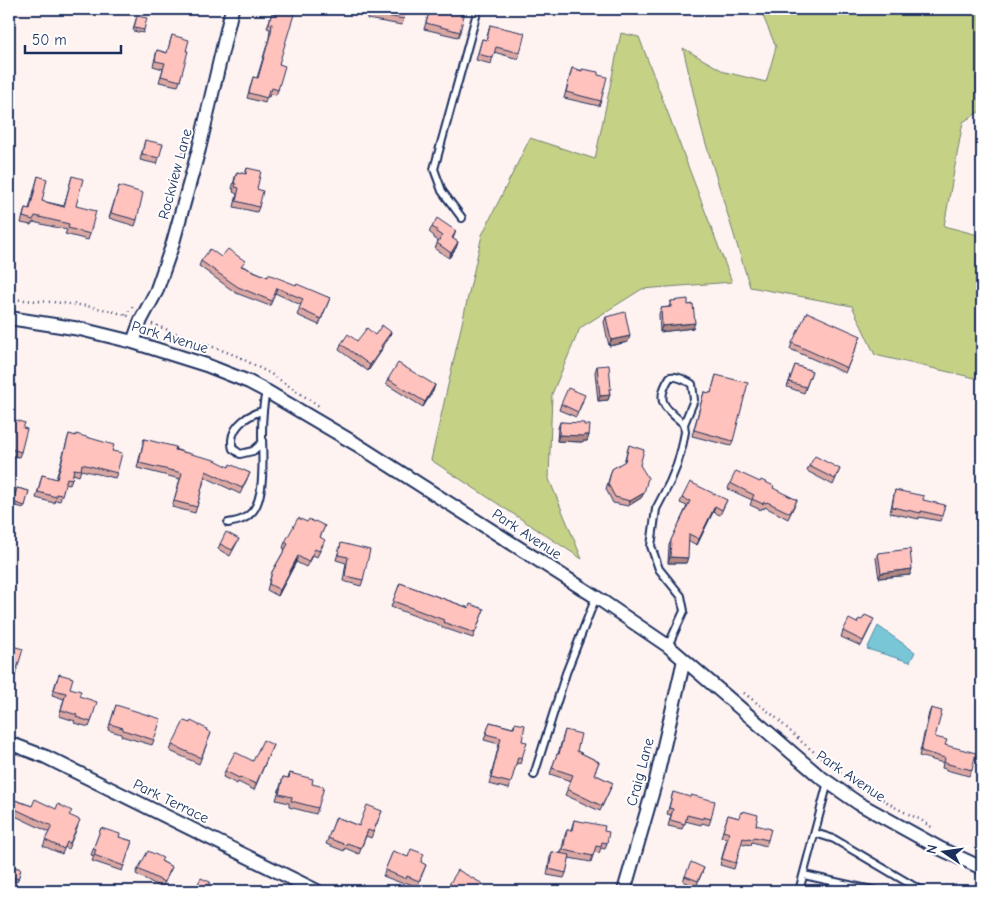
<svg xmlns="http://www.w3.org/2000/svg" width="991" height="900" font-family="'Comic Neue',sans-serif">
	<style>
		.green { fill: #c5d185; stroke: #708072 }
		.water { fill: #79c6d7; stroke: #538aa7 }
		.lines { fill: none; stroke-linecap: round; stroke-linejoin: round }
		.lane-casing { stroke: #1b2f5e; stroke-width: 10 }
		.street-casing { stroke: #1b2f5e; stroke-width: 16 }
		.path { stroke: #1b2f5e; stroke-width: 2.5; stroke-dasharray: 1 4; stroke-linecap: butt }
		.lane { stroke: #fff; stroke-width: 6 }
		.street { stroke: #fff; stroke-width: 12 }
		.wall { fill: #dba7a2; stroke: #1b2f5e }
		.shaded-wall { fill: #b28884; stroke: #1b2f5e }
		.building { fill: #ffc2bc; stroke: #1b2f5e }
		.labels { text-anchor: middle; stroke-width: 4; stroke-linejoin: round; paint-order: stroke }
		.street-label { font-size: 15px; fill: #1b2f5e; stroke: #fff }
	</style>
	<rect width="100%" height="100%" fill="#fff3f2"/>
	<filter id="ink" filterUnits="userSpaceOnUse"><feTurbulence type="fractalNoise" baseFrequency=".02" numOctaves="2"/><feDisplacementMap in="SourceGraphic" scale="10" xChannelSelector="R" yChannelSelector="G"/><feConvolveMatrix kernelMatrix="1 2 1 2 8 2 1 2 1" color-interpolation-filters="sRGB"/></filter>
	<g filter="url(#ink)">
		<!-- green -->
		<path class="green" d="M760 9H982V110L963 122 944 226 982 236V360L975 378 875 355 852 306 750 287 702 131 683 48 725 72 766 82 776 47Z
			M621 33 639 37 732 282 642 289 580 328 552 394 549 479 582 559 431 460 482 235 530 138 595 159Z"/>
		<!-- water -->
		<path class="water" d="M878 626 915 652 910 662 867 649Z"/>
		<g class="lines">
			<!-- lane casing -->
			<g class="lane-casing">
				<path id="lane" d="M462 218 442 191 434 169 478 9
					M262 443 253 451 240 454C239 453 234 449 233 449 232 447 232 442 232 440 233 425 249 414 263 411
					M228 523C238 521 245 520 252 512 266 497 262 453 262 433 262 419 263 405 266 391
					M668 646 684 611 681 596 659 569 651 546 656 509 670 482 677 465 682 447 685 432 684 424 694 400 692 384C685 380 678 376 670 377 654 402 665 408 684 424
					M534 775 566 673 596 597
					M815 833 834 839 922 891
					M804 875 876 891
					M799 891 828 782"/>
			</g>
			<!-- street casing -->
			<g class="street-casing">
				<path id="street" d="M9 318 80 329 133 342 206 365 249 382 266 391 356 444 596 597 668 646 819 776 858 803 941 849 982 868
					M133 342 141 320 156 292 172 246 199 149 232 9
					M9 743 46 757 317 891
					M624 891 656 780 684 660"/>
			</g>
			<!-- path -->
			<path class="path" d="M182 158 187 140
				M9 299C49 302 92 303 131 317
				M125 315 134 305
				M152 324 237 356 271 374 319 406
				M744 693 774 716 803 743 838 771 898 809 921 820 934 829"/>
			<!-- lane -->
			<use href="#lane" class="lane"/>
			<!-- street -->
			<use href="#street" class="street"/>
		</g>
		<!-- wall -->
		<path class="wall" d="M276 9 279 64 278 90 276 95 270 94 269 97 267 96 265 103 247 98 253 77 257 78 269 38 270 29 267 28 272 13 275 14Z
			M368 9H406L404 19 402 25 367 19Z
			M430 9H444L460 32 458 37 424 29Z
			M136 19 144 30 143 33 133 31Z
			M490 25 520 53 518 59 494 52 491 64 476 60 482 39 486 40Z
			M172 35 186 51 180 81 178 86 159 82 163 69 153 66 157 50 167 53Z
			M572 68 598 75 601 101 599 106 564 98Z
			M145 140 159 158 157 164 140 160Z
			M247 168 257 189 259 207 257 212 234 207 237 194 233 192 234 189H232L235 177 237 172 245 174Z
			M38 176 42 201 64 206 72 176 76 206 90 234 88 240 65 234 67 230 33 222 31 225 21 223 25 208 29 209Z
			M119 186 137 220 135 226 109 218Z
			M432 227 456 231 453 239 458 242 456 248 449 258 435 249 438 241 434 238V236L429 232Z
			M221 257 268 277 330 298 319 325 297 315 301 305 275 293 270 306 236 293 199 266 201 261Z
			M671 301 688 305 693 328 660 332 659 314 661 308 669 307Z
			M606 317 628 342 609 346 604 322Z
			M391 332 389 338 382 347 380 353 368 371 339 350 341 344 357 341 375 335Z
			M861 336 845 373 790 349 792 343Z
			M795 365 812 371 804 393 787 387Z
			M597 366 610 393 608 400 598 401 595 372Z
			M716 375 733 441 731 446 692 436 704 392 711 393Z
			M388 379 435 385 433 391 423 407 386 384Z
			M583 401 576 417 559 410 561 404Z
			M9 421 23 428 21 452 19 457 9 455Z
			M560 422 584 425 589 435 587 441H583L582 442 557 441 558 428Z
			M69 434 112 451 117 473 115 478 81 470 79 476 73 474 70 485 65 484 60 501 55 500 54 503 36 498 42 475 56 479Z
			M144 439 229 467 250 473 240 494 205 477 195 513 172 507 180 479 137 468Z
			M629 445 640 465 644 493 641 498 628 506 613 503 606 489 612 469 624 462Z
			M809 466 840 469 833 485 807 471Z
			M730 483 773 489 797 500 788 519 765 507 764 509 762 508 761 510 750 505 752 500 728 489Z
			M17 488 29 491 24 508 12 505Z
			M895 490 923 500 942 516 940 521 919 517V519L890 513Z
			M682 498 727 500 720 515 713 512 697 545 689 541 686 563H668L669 545 687 506 680 503Z
			M307 522 325 526 320 537 323 545 317 557 313 555 306 567 296 562 278 596 267 590 272 572 285 549 283 548 285 542Z
			M239 539 230 556 218 549 220 544Z
			M341 543 363 580 361 586 343 581 346 563 336 560Z
			M878 553 910 575 879 578 876 558Z
			M400 583 469 608 484 609 473 638 441 627 442 626 391 607Z
			M857 623 872 624 861 646 841 637 843 631Z
			M9 645 14 679 12 685 9 684Z
			M57 679 70 688 79 696 91 722 89 727 74 723 75 721 59 716 64 699 52 695Z
			M116 705 154 740 152 745 121 736V734L108 730Z
			M931 708 935 737 945 745 972 770 969 776 946 770V769L942 768 943 763 919 756 929 713Z
			M490 722 513 728 515 723 522 741V758L520 764 516 763 509 789 489 784 499 744 484 740Z
			M190 723 211 733 199 764 170 751 172 745Z
			M565 730 577 751 599 762 594 774 613 783 600 811 565 795 571 781 550 774 557 754H558Z
			M273 745 254 790 238 782 237 784 223 777 225 771 253 761Z
			M290 773 312 784 318 808 316 814 289 807V803L276 800 283 777 288 778Z
			M673 792 711 819 709 825 702 823 701 825 685 821 682 829 668 826 671 815 667 814Z
			M9 798 32 806 70 816 78 826 68 849 65 847 62 854 43 846 49 832 13 815 9 826Z
			M382 811 371 838 366 836 359 854 345 848 344 851 326 844 336 817 359 826Z
			M741 812 756 825 768 840 766 846 752 842 751 845 746 844 745 845 741 844 734 869 720 865 727 838 721 837 728 815 739 818Z
			M574 820 604 831 607 843 605 849 601 848 599 853 594 852 591 862 569 858 566 873 564 878 547 875 550 857 552 852 561 853 565 835 567 830H571Z
			M101 828 119 837 132 841 122 871 92 861 94 856 91 855Z
			M393 851 426 865 417 887 405 882 404 884 383 876Z
			M161 861 172 867 162 888 136 874 138 869Z
			M9 866 21 869 17 882 9 879Z
			M704 868 696 887 683 881 685 876Z"/>
		<!-- shaded-wall -->
		<path class="shaded-wall" d="M458 242 456 248 449 258 451 253Z
			M695 323 693 328 660 332 662 326Z
			M391 332 389 338 379 352 381 346Z
			M630 336 628 342 609 346 611 340Z
			M382 348 380 353 368 371 370 365Z
			M435 385 433 391 423 407 425 402Z
			M610 395 608 400 598 401 600 396Z
			M559 435H589L587 441H583L582 442 557 441Z
			M644 493 641 498 628 506 630 501Z
			M715 506 713 512 697 545 699 539Z
			M298 556 296 562 278 596 280 590Z
			M670 557 688 558 686 563H668Z
			M912 569 910 575 879 578 881 573Z"/>
		<!-- building -->
		<path class="building" d="M277 9H289L295 11 279 64 285 66 278 90 272 88 271 91 269 90 267 98 249 93 253 77 258 78 271 32 272 24 269 23 272 13 275 14Z
			M369 9H406L404 19 369 13Z
			M430 9H444L464 15 460 32 426 23Z
			M137 16 147 18 144 30 134 28Z
			M490 25 525 33 520 53 496 47 493 58 478 54 482 39 487 40Z
			M172 35 189 40 186 51H188L180 81 161 76 165 63 155 61 157 50 167 53Z
			M572 68 582 71V69L598 72V75L607 77 601 101 566 92Z
			M145 140 163 144 159 158 142 154Z
			M247 168 261 171 257 189 263 191 259 207 236 201 239 188 235 187 236 184 234 183 237 172 246 174Z
			M38 176 47 179 42 201 64 207 72 176 83 179 76 206 96 211 90 234 68 228 69 224 35 216 33 220 23 217 25 208 30 209Z
			M119 186 143 193 137 220 111 213Z
			M437 218 456 231 452 238 458 242 451 253 437 243 442 236 436 232 437 230 432 227Z
			M210 249 221 257 228 249 245 261 241 266 268 277V274L296 285 297 284 330 298 321 319 299 309 303 299 277 288 272 301 238 287 201 261Z
			M688 299V305L693 304 695 323 662 326 661 308 671 307V301Z
			M625 312 630 336 611 340 606 317Z
			M807 312 861 336 847 368 792 343Z
			M382 325 391 332 381 346 382 348 370 365 341 344 348 334 357 341 367 328 375 335Z
			M398 363 435 385 425 402 388 379Z
			M609 365 611 389H609L610 395 600 396 597 366Z
			M795 365 812 371 806 387 789 382Z
			M716 375 748 383 733 441 694 430 704 392 711 393Z
			M568 388 585 395 578 412 561 404Z
			M15 420 25 423 23 428 27 429 21 452 11 449V448L9 447V421L14 423Z
			M560 422 584 423V425H590L589 435H584V436L559 435Z
			M69 434 76 436V434L114 445 112 451 122 453 117 473 82 464 81 470 74 469 72 479 67 478 62 495 56 494V497L38 492 42 475 57 479Z
			M144 439 176 447 175 450 215 460 229 467 230 464 250 473 242 488 206 471 197 507 174 501 182 473 139 463Z
			M629 445 644 450 640 465 648 478 644 493 630 501 615 497 608 484 612 469 625 461Z
			M815 456 840 469 835 479 809 466Z
			M736 471 760 482 761 480 774 486 773 488 797 500 790 513 767 502 766 503 764 502 763 504 752 499 754 495 730 483Z
			M690 482 727 500 722 510 715 506 699 539 689 534 688 558 670 557 671 540 690 501 682 498Z
			M17 488 29 491 25 506 13 502Z
			M895 490 924 496 923 500 945 505 942 516 921 511V513L892 507Z
			M298 518 307 522 309 519 314 522 315 521 325 526 320 537 325 540 319 551 315 549 308 562 298 556 280 590 269 584 272 572 288 544 285 542Z
			M226 532 239 539 232 550 220 544Z
			M341 543 370 550 363 580 345 576 348 557 338 555Z
			M910 549 912 569 881 573 878 553Z
			M400 583 469 608 470 604 484 609 475 633 443 622 444 620 393 601Z
			M865 615 874 619 863 641 843 631 849 619 857 623 859 619 862 620Z
			M9 645 23 649 14 679 9 678Z
			M59 674 73 678 70 688 81 691 79 696 97 702 91 722 76 717 77 715 61 710 66 693 54 690Z
			M116 705 161 719 154 740 123 730V728L110 724Z
			M931 708 942 711 935 737 947 740 945 745 976 753 972 770 948 764V763L944 762 945 758 921 751Z
			M184 721 190 723 191 721 207 729 206 730 211 733 201 758 172 745Z
			M490 722 512 728H514L515 723 525 725 522 741 527 742 522 758 518 757 511 783 491 778 501 738 486 734Z
			M565 730 581 734 577 751 599 762 594 774 613 783 602 806 567 789 573 775 552 768 557 754H559Z
			M263 740 273 745 256 784 240 777 239 778 225 771 235 752 253 761Z
			M290 773 313 779 312 784 324 787 318 808 291 801 292 797 279 794 283 777 289 778Z
			M673 792 690 797 691 795 715 801 711 819 703 817V819L687 815 685 824 670 820 673 809 669 808Z
			M9 798 32 806 35 799 56 809 58 804 72 811 69 815 80 820 70 843 67 842 64 849 45 840 52 826 15 809 10 822 9 821Z
			M367 805 382 811 373 832 368 830 361 848 347 843 346 845 328 838 336 817 359 826Z
			M743 811 758 815 756 825 771 829 768 840 754 837 753 839 748 838 747 839 743 838 736 863 722 859 729 833 723 831 728 815 739 818 741 812 743 813Z
			M574 820 605 826 604 831 609 832 607 843 602 842 601 847 596 846 593 856 563 850 567 830H572Z
			M101 828 120 834 119 837 132 841 124 866 94 855 96 850 93 849Z
			M411 849 424 854 421 862 426 865 419 881 407 876 406 879 385 870 393 851 408 857Z
			M148 851 163 858 161 861 172 867 164 882 138 869Z
			M552 852 570 855 566 873 549 869Z
			M691 862 704 868 698 881 685 876Z
			M9 865 21 869 18 879 9 876Z
			M458 870 483 884 480 891H481H445Z
			M201 878 210 882 208 886 219 891H194Z"/>
	</g>
	<g class="labels">
		<!-- street labels -->
		<g class="street-label">
			<text transform="translate(175 174) rotate(-75)" y="5">Rockview Lane</text>
			<text transform="translate(170 337) rotate(17)" y="5">Park Avenue</text>
			<text transform="translate(527 534) rotate(33)" y="5">Park Avenue</text>
			<text transform="translate(640 772) rotate(-75)" y="5">Craig Lane</text>
			<text transform="translate(851 776) rotate(34)" y="5">Park Avenue</text>
			<text transform="translate(171 801) rotate(26)" y="5">Park Terrace</text>
		</g>
	</g>
	<!-- margin -->
	<rect width="991" height="900" fill="none" stroke="#fff" stroke-width="30"/>
	<rect x="15" y="15" width="961" height="870" fill="none" stroke="#1b2f5e" stroke-width="2" filter="url(#ink)"/>
	<!-- north arrow -->
	<g transform="translate(944 852) rotate(283)" stroke="#ffffff" stroke-width="4" paint-order="stroke">
	<path d="M0-4L9 19L0 12L-9 19Z" fill="#1b2f5e"/>
	<text y="-8" font-size="14" font-weight="bold" text-anchor="middle" fill="#1b2f5e">N</text>
	</g>
	<!-- scale -->
	<path d="M25 45v8h96v-8" fill="none" stroke="#1b2f5e" stroke-width="2.5"/>
	<text x="32" y="45" font-size="15" fill="#1b2f5e" stroke="#ffffff" stroke-width="4" paint-order="stroke">50 m</text>
</svg>
